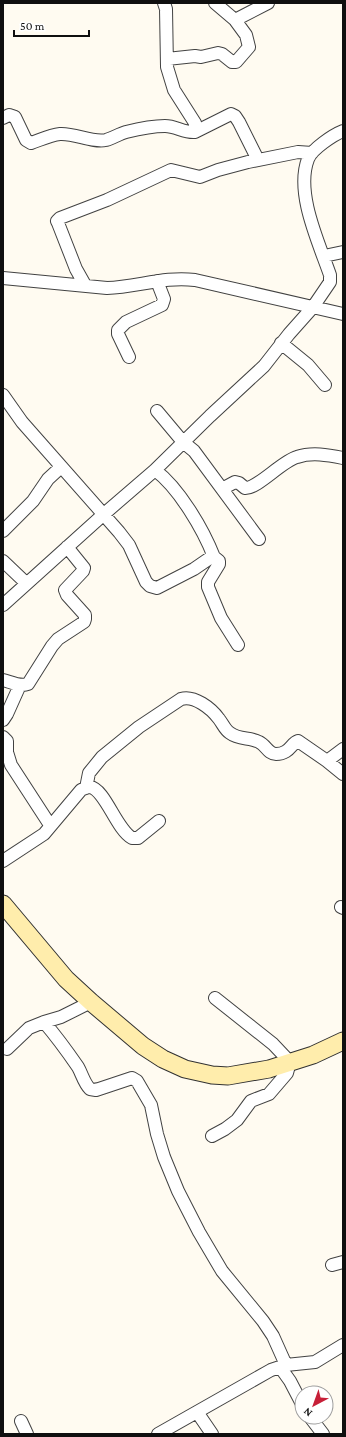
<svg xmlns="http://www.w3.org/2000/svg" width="346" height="1437" font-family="'Crimson Pro',serif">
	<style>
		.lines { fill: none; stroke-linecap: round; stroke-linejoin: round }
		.street-casing { stroke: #424242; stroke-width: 14 }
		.secondary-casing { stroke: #313131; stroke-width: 19 }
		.street { stroke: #fff; stroke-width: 12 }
		.secondary { stroke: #ffedac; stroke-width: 17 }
	</style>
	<rect width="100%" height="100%" fill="#fffbf1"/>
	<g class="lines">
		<!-- street casing -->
		<g class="street-casing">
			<path id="street" d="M164 3 166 9 167 67 174 90 195 123V132
				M235 20 268 3
				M167 59 195 56 201 57 218 53 222 54 232 62H236L249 47 246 35 235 20 215 3
				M3 118 9 115 15 117 26 140 31 143C40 140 50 135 60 134 75 133 92 143 106 140 113 138 119 134 126 132 138 129 152 126 165 126 176 126 184 133 195 132L231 114 235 116 239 122 258 160
				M324 256 343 252
				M3 278 107 288C137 287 165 276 195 280L343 314
				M85 285 76 269 58 223 57 221 60 218 107 200 171 170 200 177 218 170 248 162 298 152 312 153
				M281 343 308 365 325 385
				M129 357 118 334V330L126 322 162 305 164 299 157 281
				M3 395 22 422 119 532 129 545 146 582 150 586 157 588 194 569 210 558 214 557 219 561V564L208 582V587L221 618 238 645
				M157 411 183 442 194 451 259 539
				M155 470C179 488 203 529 214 557
				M222 489 235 482 239 483 245 488C257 489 282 461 297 457 312 452 328 455 343 458
				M3 531 33 501 48 479 61 467
				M3 561 26 583
				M3 605 104 514 155 470 210 416 264 366 289 334 313 307 330 282V275C319 243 295 193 308 159 312 149 333 135 343 131
				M3 680C11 682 20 687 28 684L52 646 58 639 84 622 85 619V615L67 595 65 590 83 571 84 568 67 547
				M3 720 7 714 20 685
				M3 737 7 741V752L11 765 50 825
				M327 761 343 749
				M86 788 89 773 102 757 139 727 181 699C194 695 211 708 219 719 223 724 225 730 230 733 239 740 250 737 259 742 266 745 268 754 276 754 290 754 291 743 298 741L327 761 343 774
				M3 861 44 834 81 790C83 789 87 787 90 787 105 789 116 829 132 838H138L159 821
				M341 907 343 908
				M44 1022C56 1036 67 1051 78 1067 82 1074 84 1083 90 1089L96 1090 132 1078 137 1081 151 1105 157 1134 164 1157 178 1191 199 1232 222 1271 263 1321 273 1336 286 1365
				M7 1049 29 1028 44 1022 61 1017 91 1002
				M212 1136 225 1129 237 1120 251 1101 269 1094 287 1073 290 1062 273 1044 215 998
				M332 1265 343 1262
				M280 1367 290 1381 302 1404
				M197 1412 212 1434
				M310 1417 323 1434
				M21 1421 27 1434
				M158 1434 271 1370 286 1365 315 1362 343 1345"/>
		</g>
		<!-- secondary casing -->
		<g class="secondary-casing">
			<path id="secondary" d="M3 904 66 979 91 1002 143 1046 163 1059 185 1069 212 1075 228 1076 269 1069 313 1055 343 1041"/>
		</g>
		<!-- street -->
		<use href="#street" class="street"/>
		<!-- secondary -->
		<use href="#secondary" class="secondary"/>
	</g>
	<!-- border -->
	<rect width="346" height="1437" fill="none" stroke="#0f0f0f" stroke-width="8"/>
	<!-- north arrow -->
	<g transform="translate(314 1405) rotate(221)"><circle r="19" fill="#ffffff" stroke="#9f9f9f"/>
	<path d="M0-3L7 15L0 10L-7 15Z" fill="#c71f38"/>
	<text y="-6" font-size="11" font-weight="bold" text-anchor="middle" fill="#0f0f0f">N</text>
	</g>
	<!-- scale -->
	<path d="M14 30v6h75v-6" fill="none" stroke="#0f0f0f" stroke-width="2"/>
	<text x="20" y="30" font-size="12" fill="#0f0f0f" stroke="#ffffff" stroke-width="3" paint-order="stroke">50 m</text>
</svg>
